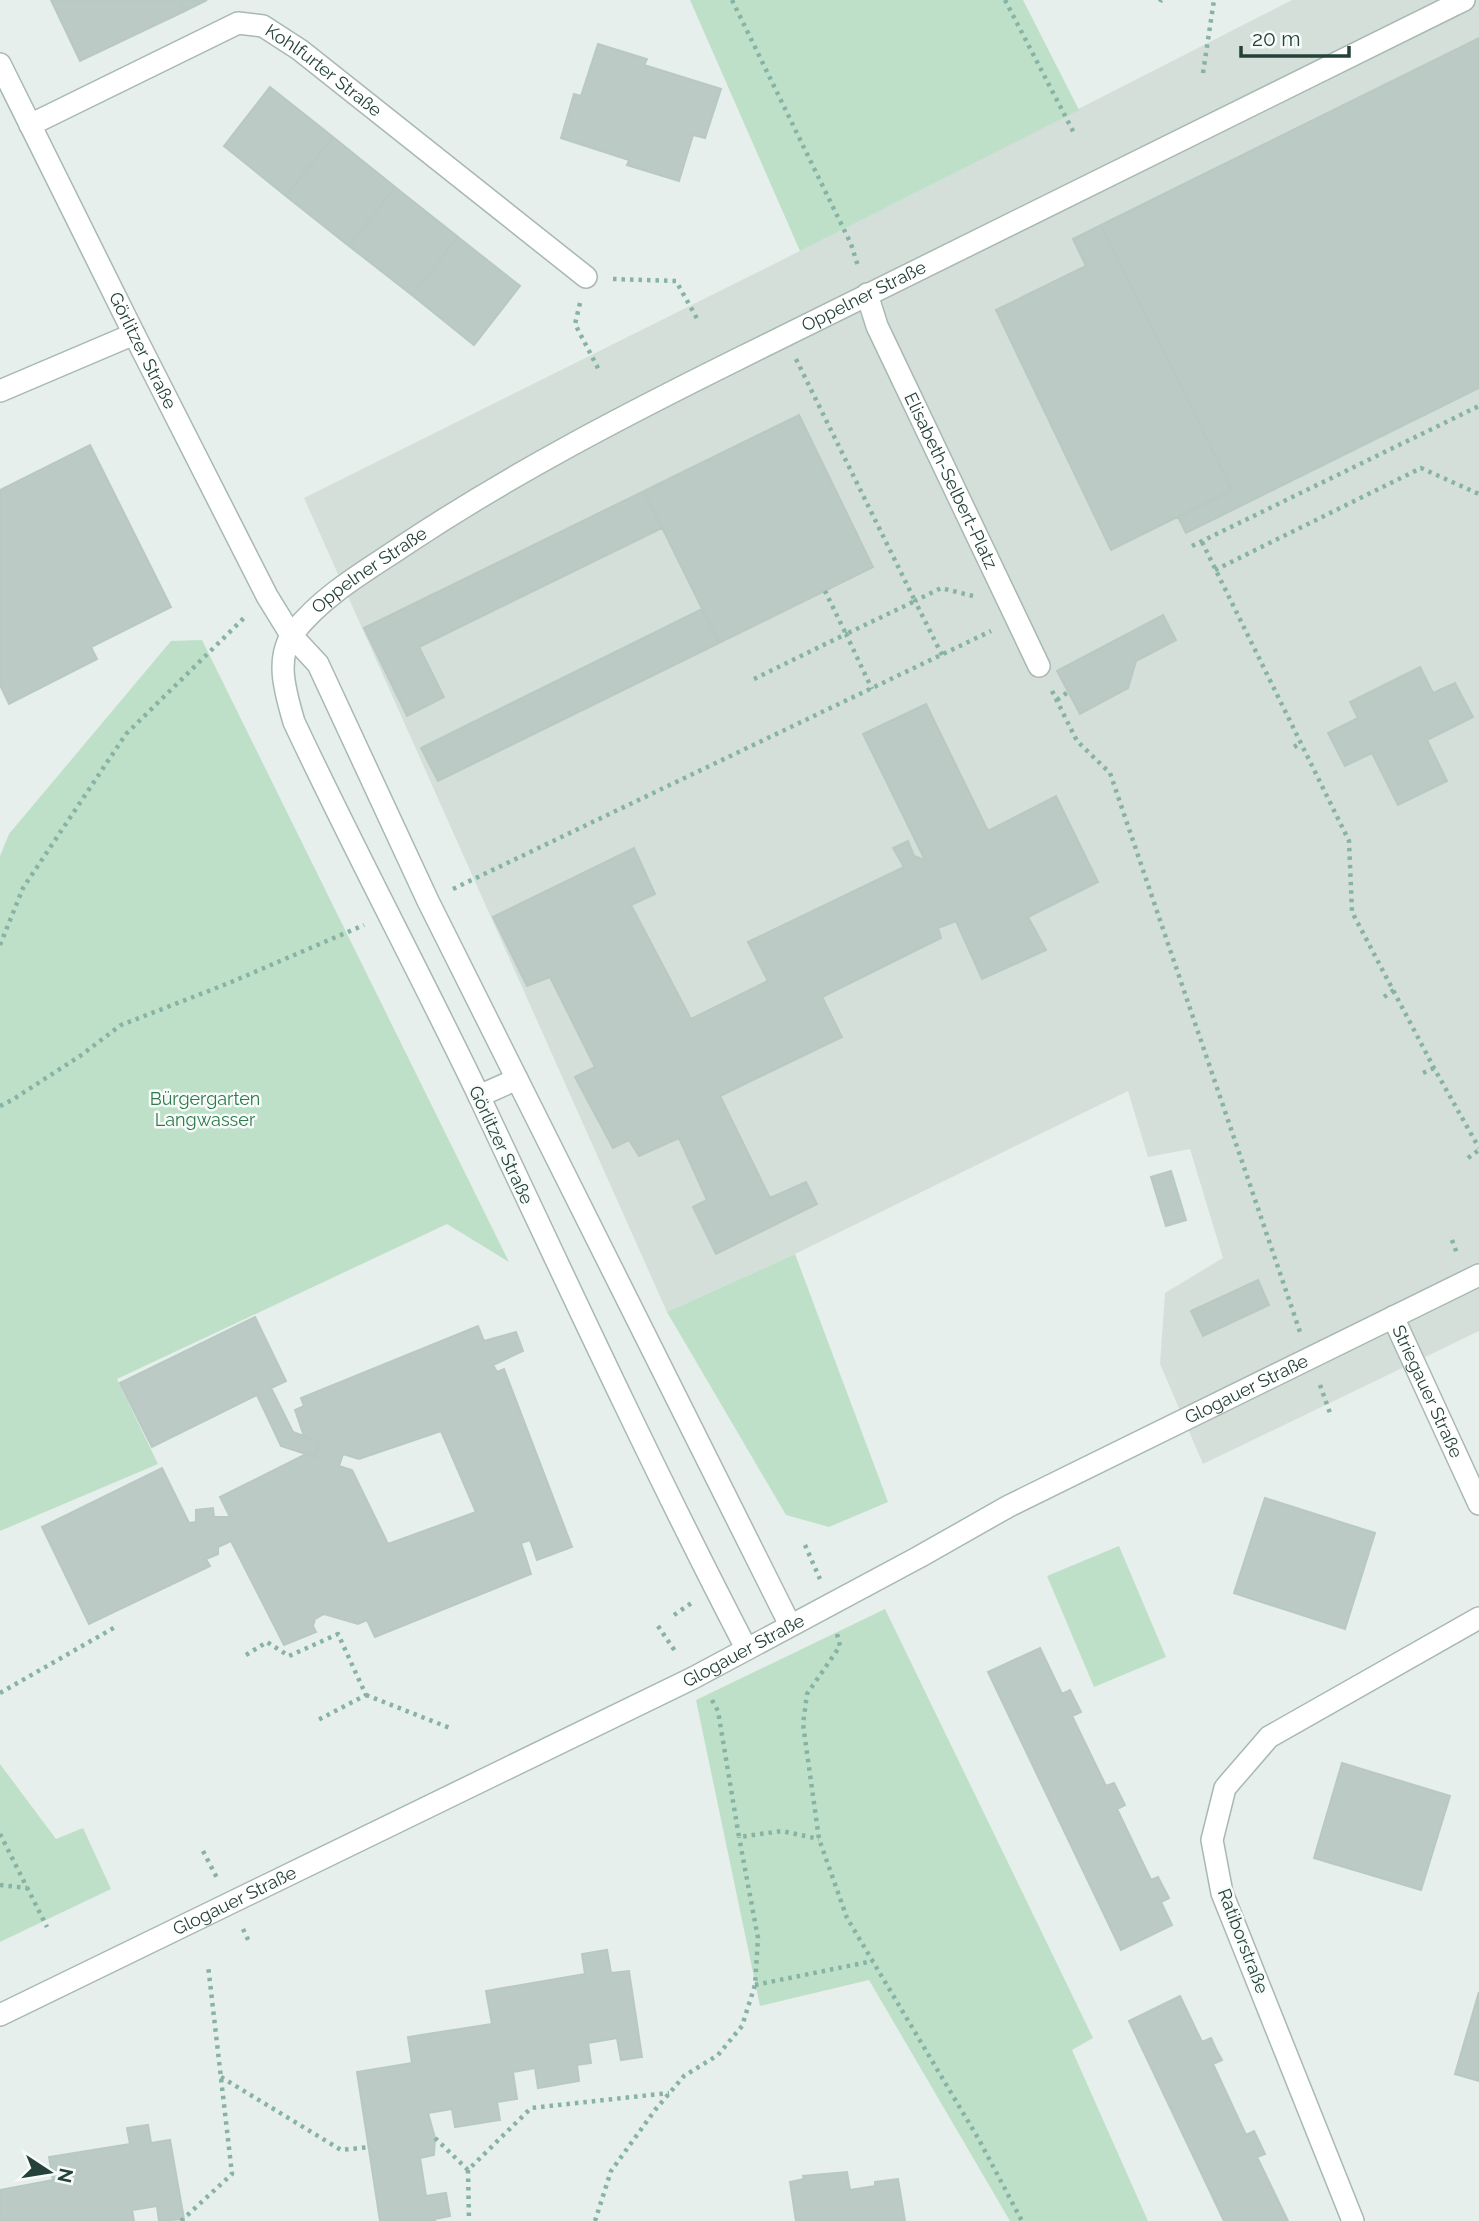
<svg xmlns="http://www.w3.org/2000/svg" width="1479" height="2221" font-family="Raleway,sans-serif">
	<style>
		.built { fill: #d4dfda }
		.green { fill: #bfe0c8 }
		.building { fill: #bbcac4; stroke: #b8c9c2; stroke-width: 2; fill-rule: evenodd }
		.lines { fill: none; stroke-linecap: round; stroke-linejoin: round }
		.minor-casing { stroke: #a8b8b2; stroke-width: 24 }
		.path { stroke: #86b3a5; stroke-width: 4.5; stroke-dasharray: 3.5 5; stroke-linecap: butt }
		.minor { stroke: #fff; stroke-width: 21 }
		.labels { text-anchor: middle; stroke-width: 5; stroke-linejoin: round; paint-order: stroke }
		.street-label { font-size: 18px; fill: #24423a; stroke: #f7fbf9 }
		.park-label { font-size: 18px; fill: #2d7a4b; stroke: #f7fbf9 }
	</style>
	<rect width="100%" height="100%" fill="#e6efeb"/>
	<!-- built -->
	<path class="built" d="M1292 0H1479V1331L1203 1464 1160 1364 1165 1293 1223 1258 1190 1149 1148 1157 1128 1091 795 1254 667 1312 304 498 800 251Z"/>
	<!-- green -->
	<path class="green" d="M690 0H1023L1079 110 800 251Z
		M202 640 509 1262 447 1224 117 1379 158 1464 0 1531V856L9 834 171 641Z
		M795 1254 888 1502 829 1527 786 1515 667 1312Z
		M1119 1546 1166 1657 1094 1687 1047 1576Z
		M885 1609 1093 2038 1072 2050 1148 2221H1010L869 1980 760 2006 696 1700Z
		M0 1764 56 1839 83 1828 111 1889 0 1942Z"/>
	<!-- building -->
	<path class="building" d="M51 0H180L185 11 80 61Z
		M180 0H207L185 11Z
		M1479 38V388L1186 533 1178 517 1232 490 1101 225Z
		M598 44 647 59 644 65 721 89 705 138 693 135 679 181 627 165 629 160 561 138 574 94 581 96Z
		M270 87 333 137 286 196 224 146Z
		M333 137 395 187 349 246 286 196Z
		M395 187 458 237 412 295 349 246Z
		M1101 225 1232 490 1111 550 996 310 1086 266 1073 239Z
		M458 237 520 286 474 345 412 295Z
		M799 415 873 567 719 643 644 491Z
		M90 445 171 607 91 647 97 659 9 704 0 685V490Z
		M644 491 662 528 419 647 444 697 407 716 364 628Z
		M702 609 719 643 438 781 421 748Z
		M1163 615 1176 640 1136 661 1128 688 1080 714 1057 671Z
		M1420 667 1433 693 1455 683 1473 717 1427 740 1447 781 1398 805 1372 753 1345 766 1328 733 1358 718 1350 702Z
		M926 704 988 831 1056 796 1098 882 1028 917 1046 950 982 979 956 921 938 928 941 938 822 997 842 1037 720 1096 770 1198 806 1182 817 1204 716 1254 693 1207 707 1200 679 1138 639 1156 629 1140 613 1148 575 1077 595 1067 550 977 527 986 493 917 634 848 655 894 631 905 691 1019 768 981 748 942 904 867 893 848 908 841 914 856 925 860 863 734Z
		M1171 1171 1186 1220 1166 1226 1151 1177Z
		M1258 1280 1269 1305 1203 1336 1191 1311Z
		M255 1317 286 1381 271 1388 293 1432 320 1442 315 1457 281 1446 257 1395 152 1447 120 1383Z
		M478 1326 484 1341 516 1332 523 1351 493 1365 497 1372 504 1369 572 1547 537 1560 530 1540 521 1543 531 1574 375 1637 367 1620 358 1624 324 1614 315 1619 313 1626 316 1632 284 1645 231 1541 218 1547V1554L206 1559 210 1566 89 1624 42 1527 162 1468 189 1523 196 1522V1510L213 1508 214 1517H230L220 1497 306 1454 315 1457 320 1442 304 1436 295 1410 304 1406 301 1398ZM441 1431 476 1512 388 1544 352 1470 339 1466 343 1454 359 1459Z
		M1265 1498 1375 1533 1345 1629 1234 1593Z
		M1040 1648 1062 1694 1070 1690 1081 1712 1072 1716 1106 1786 1114 1783 1125 1805 1117 1809 1151 1880 1158 1877 1169 1898 1161 1902 1172 1925 1121 1950 988 1672Z
		M1342 1763 1450 1796 1421 1890 1314 1858Z
		M607 1950 611 1973 629 1971 642 2057 621 2060 617 2038 588 2043 591 2063 577 2065 579 2081 538 2088 535 2068 513 2072 517 2099 497 2102 500 2120 455 2127 452 2109 428 2113 435 2138 434 2155 420 2158 426 2196 446 2193 450 2216 435 2219V2221H380L357 2072 412 2063 408 2037 492 2024 486 1991 585 1974 582 1954Z
		M1479 1992V2081L1455 2074Z
		M1180 1996 1202 2042 1211 2038 1216 2049 1222 2060 1213 2064 1246 2135 1254 2131 1265 2154 1257 2157 1288 2221H1224L1129 2021Z
		M148 2125 151 2143 170 2140 184 2219 159 2221 157 2206 132 2210 134 2221H0V2190L53 2180 49 2157 130 2144 127 2128Z
		M847 2172 850 2190 875 2186V2182L898 2179 905 2221H796L790 2182 804 2179 803 2176Z"/>
	<g class="lines">
		<!-- minor casing -->
		<g class="minor-casing">
			<g id="minor">
				<path id="s1" d="M0 64 134 334 267 596 291 635 318 664 428 901 790 1625"/>
				<path id="s2" d="M30 125 238 23 263 26 300 50 586 277"/>
				<path id="s3" d="M867 294 877 326 1039 666"/>
				<path d="M0 391 134 334"/>
				<path d="M479 1096 517 1079"/>
				<path id="s4" d="M1393 1317 1479 1504"/>
				<path id="s5" d="M746 1648C652 1467 566 1281 479 1096 419 971 353 848 294 722 286 694 274 658 294 632 324 594 366 571 406 544 513 473 623 416 738 359 979 238 1222 120 1464 0"/>
				<path id="s6" d="M0 2015 693 1678 919 1557 1009 1506 1479 1275"/>
				<path d="M1353 2221 1222 1893 1212 1840 1225 1788 1269 1737 1479 1618"/>
			</g>
		</g>
		<!-- path -->
		<path class="path" d="M732 0 851 244 858 266
			M1005 0 1075 135
			M1160 2 1161 0
			M1203 73 1214 0
			M613 279 676 281 699 322
			M580 303 575 324 600 372
			M796 359 915 601 846 634 825 591
			M1202 542 1349 841 1352 912 1434 1068 1479 1148
			M1192 546 1479 406
			M1215 570 1421 468 1479 494
			M942 655 915 601 941 588 973 596
			M754 679 846 634 872 689
			M1052 691 1077 741 1110 773 1300 1332
			M1057 700 1068 692
			M1294 747 1301 743
			M453 889 991 631
			M0 945 23 888 126 734 246 616
			M1384 997 1394 990
			M1423 1073 1434 1068
			M0 1106 12 1100 80 1056 121 1025 229 983 364 925
			M1468 1158 1479 1150
			M1452 1240 1458 1256
			M1320 1385 1331 1416
			M805 1545 820 1579
			M674 1615 693 1602
			M658 1626 677 1654
			M837 1634 840 1646 807 1694 803 1724 819 1839 847 1918 978 2138 1022 2221
			M246 1655 267 1642 289 1656 338 1634 366 1695 318 1720
			M0 1693 117 1626
			M366 1695 450 1728
			M712 1700 718 1711 739 1837 782 1831 819 1839
			M0 1834 47 1927
			M203 1851 217 1878
			M0 1885 27 1888
			M243 1929 250 1944
			M755 1985 873 1961
			M221 2077 341 2150 370 2147
			M435 2138 468 2170 531 2108 669 2093
			M468 2170 469 2221
			M181 2221 232 2174 208 1965
			M595 2221 611 2171 655 2110 684 2076 718 2055 742 2026 755 1985 758 1938 739 1837"/>
		<!-- minor -->
		<use href="#minor" class="minor"/>
	</g>
	<g class="labels">
		<!-- street labels -->
		<g class="street-label">
			<text dy="6" stroke="none"><textPath href="#s2" startOffset="332">Kohlfurter Straße</textPath></text>
			<text dy="6" stroke="none"><textPath href="#s5" startOffset="1788">Oppelner Straße</textPath></text>
			<text dy="6" stroke="none"><textPath href="#s1" startOffset="320">Görlitzer Straße</textPath></text>
			<text dy="6" stroke="none"><textPath href="#s3" startOffset="205">Elisabeth-Selbert-Platz</textPath></text>
			<text dy="6" stroke="none"><textPath href="#s5" startOffset="1222">Oppelner Straße</textPath></text>
			<text transform="translate(501 1145) rotate(65)" y="6">Görlitzer Straße</text>
			<text dy="6" stroke="none"><textPath href="#s6" startOffset="1395">Glogauer Straße</textPath></text>
			<text dy="6" stroke="none"><textPath href="#s4" startOffset="82">Striegauer Straße</textPath></text>
			<text dy="6" stroke="none"><textPath href="#s6" startOffset="828">Glogauer Straße</textPath></text>
			<text dy="6" stroke="none"><textPath href="#s6" startOffset="261">Glogauer Straße</textPath></text>
			<text transform="translate(1243 1941) rotate(69)" y="6">Ratiborstraße</text>
		</g>
		<!-- park labels -->
		<g class="park-label">
			<text x="205" y="1105">Bürgergarten<tspan x="205" dy="21">Langwasser</tspan></text>
		</g>
	</g>
	<!-- north arrow -->
	<g transform="translate(49 2172) rotate(102)" stroke="#f7fbf9" stroke-width="5" paint-order="stroke">
	<path d="M0-5L12 26L0 18L-12 26Z" fill="#24423a"/>
	<text y="-10" font-size="19" font-weight="bold" text-anchor="middle" fill="#24423a">N</text>
	</g>
	<!-- scale -->
	<path d="M1241 46v10h108v-10" fill="none" stroke="#24423a" stroke-width="3.5"/>
	<text x="1252" y="46" font-size="21" fill="#24423a" stroke="#f7fbf9" stroke-width="5" paint-order="stroke">20 m</text>
</svg>
